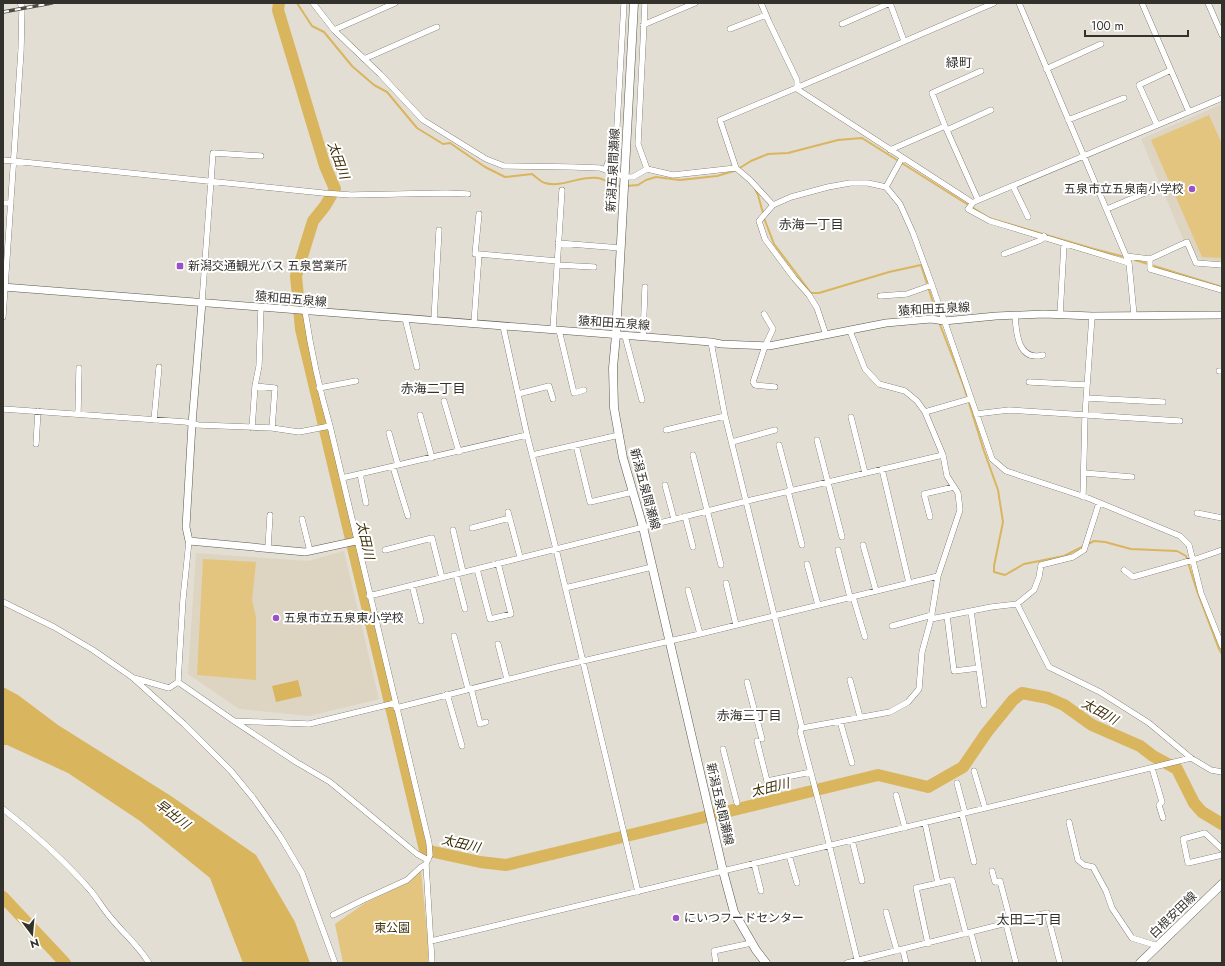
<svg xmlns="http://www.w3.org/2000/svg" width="1225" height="966" font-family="Jost,'Noto Sans JP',sans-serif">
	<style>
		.built { fill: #ddd5c2 }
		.green { fill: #e3c57f }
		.water { fill: #d9b55e }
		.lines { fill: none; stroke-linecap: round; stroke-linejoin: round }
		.stream { stroke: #d9b55e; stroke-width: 2 }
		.river { stroke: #d9b55e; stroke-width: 12 }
		.street-casing { stroke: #5b574d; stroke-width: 6 }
		.secondary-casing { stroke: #5b574d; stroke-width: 8 }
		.primary-casing { stroke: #5b574d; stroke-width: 9 }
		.street { stroke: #fff; stroke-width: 5.5 }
		.secondary { stroke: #fff; stroke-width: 7 }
		.primary { stroke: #fff; stroke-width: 8 }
		.rail-casing { stroke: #4f4c46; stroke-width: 3.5 }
		.rail { stroke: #fff; stroke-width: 2; stroke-dasharray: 6; stroke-linecap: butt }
		.poi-dot { fill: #9a51c3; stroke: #fff; stroke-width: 1.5 }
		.labels { text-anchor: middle; stroke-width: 4; stroke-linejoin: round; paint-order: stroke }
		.street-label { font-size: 12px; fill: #33312c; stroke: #fff }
		.poi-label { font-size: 12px; fill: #33312c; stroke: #fff; text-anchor: start }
		.park-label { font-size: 12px; fill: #43340e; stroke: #fff }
		.neighbourhood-label { font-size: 13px; fill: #33312c; stroke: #fff }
		.water-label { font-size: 13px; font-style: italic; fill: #3d2e06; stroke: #fff }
	</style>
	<rect width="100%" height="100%" fill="#e3ded3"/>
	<!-- built -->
	<path class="built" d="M1222 104V261L1202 260 1196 256 1189 240 1184 241 1141 139Z
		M344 551 379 699 309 716 239 709 188 674 196 553 308 561Z"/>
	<!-- green -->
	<path class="green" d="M1209 115 1222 144V258L1202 257 1151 140Z
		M203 559 256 562 252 600 256 617V680L197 675Z
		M421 870 428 942V963H343L335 924 365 903 409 882Z"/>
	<!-- water -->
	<path class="water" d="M298 680 302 696 276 702 272 686Z
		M3 687 18 695 58 725 171 796 256 855 295 922 310 963H243L210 878 140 821 68 773 7 745H3Z"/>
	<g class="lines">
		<!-- stream -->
		<path class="stream" d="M297 3 312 26 324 32 352 66 374 85 387 92 417 128 443 144 450 143 485 167 505 177 532 174C536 177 541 182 545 183 563 188 580 175 598 178 606 179 613 187 621 186
			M738 169 751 161 768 154 788 153 838 140 862 138 989 218 1094 249 1125 257
			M626 186 638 185 646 180 656 177 680 180 717 176 734 171
			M755 189 758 195 763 213
			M764 218 774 244 811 293H819L889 272 921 265 938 318
			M1135 260 1222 287
			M939 322 963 384 984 451 998 490 1003 522 994 566V572L1005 575 1024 564 1064 556 1084 546
			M1088 544 1094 541 1105 542 1131 549 1177 551 1186 556 1197 591 1219 649 1222 654"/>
		<!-- river -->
		<path class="river" d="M279 3 278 10 325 166 335 189 325 206 313 221 296 276 301 329 425 850 480 862 506 865 878 775 928 787 963 767 987 732 1013 700 1022 693 1048 698 1064 705 1092 725 1140 746 1153 756 1177 769 1194 803 1202 812 1222 824
			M3 897 65 963"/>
		<!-- street casing -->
		<g class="street-casing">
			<path id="street" d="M313 3 334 30 380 74 423 120 486 159 504 166 573 167 600 168 625 177H633L647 169 673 175 736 168
				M645 3 638 144 647 169
				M761 3 769 22 797 80V89
				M1019 3 1129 263 1134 315
				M1142 3 1189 112
				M1208 3 1222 35
				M842 24 890 3 904 41
				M643 25 695 3
				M730 29 766 15
				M334 30 395 3
				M364 59 437 27
				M1046 69 1101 44
				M797 89 973 203 974 202 1222 98
				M1068 120 1124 98
				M1157 125 1139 85 1171 70
				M945 126 932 93 981 71
				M947 130 991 110
				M890 150 945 126 978 200
				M3 160 323 193 351 195 446 193 468 194
				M605 170 616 143 624 3
				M1013 186 1028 217
				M886 187 902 158
				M3 203H11
				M973 203 968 209 990 221 1129 263
				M773 205 750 180 736 168 720 120C812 82 902 42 994 3
				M1107 209 1159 187
				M479 214 475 254H479
				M558 243 621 248
				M1004 254 1041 240 1044 236
				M1126 256 1150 259 1187 242 1196 263 1222 265
				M1150 259V269L1222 290
				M557 265 594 267
				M880 296 907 294 932 285
				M202 302 213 153 261 156
				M305 311C311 350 319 388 330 426L429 843 430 855 426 864 432 963
				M764 314 773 329 765 346 753 382 755 385 775 387
				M1015 315C1016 332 1018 362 1043 355
				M1060 315 1064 244
				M3 317 21 51 22 7 20 3
				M405 318 417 367
				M434 320 439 230
				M474 323 479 254 557 261
				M503 326 527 435 556 549 638 892
				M553 329 562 190
				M559 330 574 393 584 390
				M850 331 865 369 879 384 905 391 917 401 925 412 943 455 947 476 958 493 960 510 938 576 931 619 922 652 919 689 908 702 890 712 802 728 800 731 822 815 858 963
				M826 335 817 308 809 295 794 278 765 239 759 221 773 205 791 197 828 187 850 183H868L886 187 900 204 913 233 932 285 992 459 1006 471 1088 498 1180 536 1189 545 1201 593 1222 646
				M625 336 642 400
				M643 337 645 287
				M711 342 725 416 802 728
				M1219 371H1222
				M1029 382 1087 385
				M255 386 275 388 272 428
				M319 388 356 381
				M518 394 549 386 553 399
				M1086 398 1163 402
				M444 401 459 452
				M3 409 186 422 198 425 272 428 299 432 330 426
				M925 412 970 399
				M78 414 79 368
				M976 414 1009 410 1180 421
				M420 415 432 458
				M851 417 865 473
				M154 420 159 367
				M252 428 255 386 259 366 261 307
				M666 430 725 416
				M389 433 398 465
				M817 440 842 537
				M732 442 775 430
				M36 444 38 411
				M576 445 590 502 633 492
				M779 445 791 490
				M532 455 619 435
				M693 455 721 565
				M393 467 408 516
				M882 469 909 583
				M1084 473 1132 477
				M360 474 366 503
				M342 478 527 435
				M665 485 674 519
				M788 491 802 545
				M1083 497 1085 415 1092 316
				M508 512 520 557
				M1197 513 1222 518
				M685 516 693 547
				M930 517 924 494 954 487
				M302 519 310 551
				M472 528 510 518
				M453 530 463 572
				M863 545 876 591
				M268 548 270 515
				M385 550 432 538 442 578
				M838 550 850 597
				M807 564 818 605
				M477 569 490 619 511 614 498 563
				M1124 570 1133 577 1193 560 1222 550
				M456 574 465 609
				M726 583 736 625
				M412 585 421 621
				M565 588 652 567
				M688 590 700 634
				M369 596 747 501 943 455
				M853 597 865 637
				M3 602 54 627 93 650 132 677 184 724 231 771 254 799 280 836 302 873 335 963
				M1017 604 1049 667 1100 692 1149 723 1191 758 1211 770 1222 772
				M971 611 984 705
				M947 616 954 671 979 668
				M931 619 991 607 1017 604 1034 590 1039 577 1041 565 1073 557 1084 550 1099 503
				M892 626 932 615
				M454 636 468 689
				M498 644 507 679
				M134 678 169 688 178 682 183 599 189 541
				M850 680 860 717
				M178 682 234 721 296 762 330 782 417 854 428 860
				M747 682 762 739
				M471 688 480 724 486 722
				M447 694 462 746
				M396 708 557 667 700 634 938 576
				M234 721 309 724 395 703
				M840 721 852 763
				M757 741 767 781 811 772
				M723 749 737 803
				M1152 768 1162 802 1159 805 1163 818
				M974 771 985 808
				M957 783 965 813
				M896 795 905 828
				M3 809C35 834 64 860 91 891 98 900 104 910 111 918 124 934 138 945 149 963
				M962 814 974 862
				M1069 822 1078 860 1084 865 1093 867 1106 891 1112 908 1132 938 1158 946
				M925 823 938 883
				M852 840 862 881
				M1222 849 1205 833 1183 839 1188 863 1222 855
				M789 855 797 883
				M754 863 761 891
				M992 871 995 882 1000 881 1011 923
				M886 912 897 951
				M333 915 363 900 407 880 421 867 426 864
				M1006 924 1016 963
				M971 933 979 963
				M431 941 1019 800 1191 758
				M928 944 916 888 952 880 966 934
				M903 950 906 963
				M716 963 714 951 751 943
				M847 963 1047 913 1060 963"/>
		</g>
		<!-- secondary casing -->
		<g class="secondary-casing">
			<path id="secondary" d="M3 287 711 342 721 344 769 346 886 323 931 319 944 321 996 316 1044 314 1092 316 1222 315
				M202 302 192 424 186 527 189 541 305 552 356 541"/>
		</g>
		<!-- primary casing -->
		<g class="primary-casing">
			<path id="primary" d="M634 3 616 335 613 368 614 408 623 458 643 527 723 871 734 912 756 950 766 963
				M1140 963 1222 884"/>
		</g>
		<!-- street -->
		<use href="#street" class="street"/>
		<!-- secondary -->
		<use href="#secondary" class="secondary"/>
		<!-- primary -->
		<use href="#primary" class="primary"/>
		<!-- rail casing -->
		<g class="rail-casing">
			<path id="rail" d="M3 12 52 3"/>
		</g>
		<!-- rail -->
		<use href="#rail" class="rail"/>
	</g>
	<!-- markers -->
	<g class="poi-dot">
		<circle cx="1192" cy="189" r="4"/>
		<rect x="176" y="262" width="8" height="8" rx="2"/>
		<circle cx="276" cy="618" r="4"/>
		<circle cx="676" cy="918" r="4"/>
	</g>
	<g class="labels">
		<!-- street labels -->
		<g class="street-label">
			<text transform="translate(613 170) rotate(-87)" y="4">新潟五泉間瀬線</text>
			<text transform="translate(291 299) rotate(5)" y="4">猿和田五泉線</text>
			<text transform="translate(934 309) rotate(-3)" y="4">猿和田五泉線</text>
			<text transform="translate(614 323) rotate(4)" y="4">猿和田五泉線</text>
			<text transform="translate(645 489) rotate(75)" y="4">新潟五泉間瀬線</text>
			<text transform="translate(720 804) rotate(77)" y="4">新潟五泉間瀬線</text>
			<text transform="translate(1173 915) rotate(-44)" y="4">白根安田線</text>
		</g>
		<!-- poi labels -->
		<g class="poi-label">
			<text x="1184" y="193" text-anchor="end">五泉市立五泉南小学校</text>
			<text x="188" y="270">新潟交通観光バス 五泉営業所</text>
			<text x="284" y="622">五泉市立五泉東小学校</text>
			<text x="684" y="922">にいつフードセンター</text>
		</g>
		<!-- park labels -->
		<g class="park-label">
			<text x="392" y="932">東公園</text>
		</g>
		<!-- neighbourhood labels -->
		<g class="neighbourhood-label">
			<text x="959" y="67">緑町</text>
			<text x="811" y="229">赤海一丁目</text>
			<text x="433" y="393">赤海二丁目</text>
			<text x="749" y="720">赤海三丁目</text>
			<text x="1029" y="924">太田二丁目</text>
		</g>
		<!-- water labels -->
		<g class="water-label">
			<text transform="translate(339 160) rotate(70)" y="5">太田川</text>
			<text transform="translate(366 540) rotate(77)" y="5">太田川</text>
			<text transform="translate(1100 711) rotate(29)" y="5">太田川</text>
			<text transform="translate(770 787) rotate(-14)" y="5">太田川</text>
			<text transform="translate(173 814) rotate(37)" y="5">早出川</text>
			<text transform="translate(461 843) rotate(13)" y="5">太田川</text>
		</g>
	</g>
	<!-- border -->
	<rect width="1225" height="966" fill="none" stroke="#33312c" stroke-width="8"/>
	<!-- north arrow -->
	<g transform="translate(32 934) rotate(164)" stroke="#ffffff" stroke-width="3" paint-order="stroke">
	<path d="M0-3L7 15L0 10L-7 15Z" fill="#33312c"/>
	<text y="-6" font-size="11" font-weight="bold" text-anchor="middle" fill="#33312c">N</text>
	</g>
	<!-- scale -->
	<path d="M1085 30v6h103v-6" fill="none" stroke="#33312c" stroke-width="2"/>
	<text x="1091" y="30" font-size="12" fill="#33312c" stroke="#ffffff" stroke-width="3" paint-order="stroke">100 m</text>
</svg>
